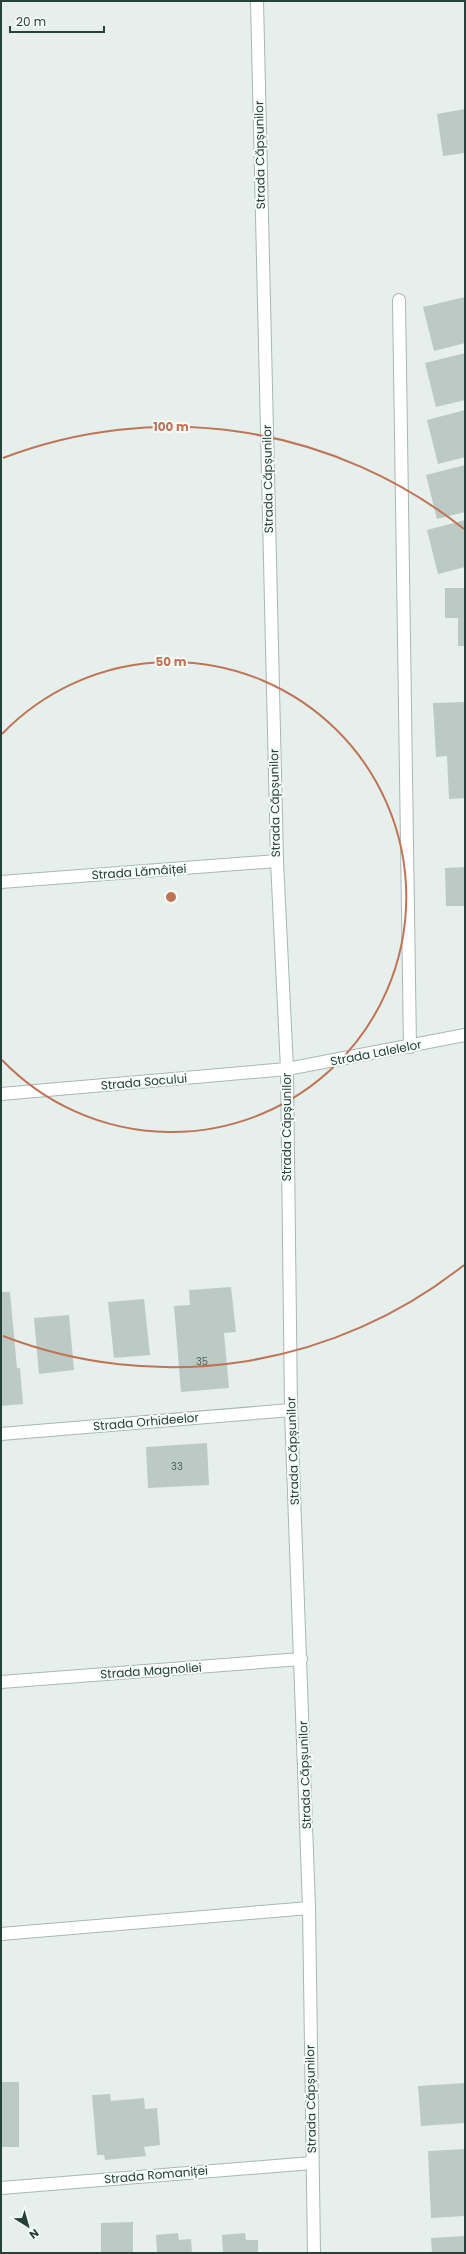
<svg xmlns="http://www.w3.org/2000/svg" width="466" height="2254" font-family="Poppins,sans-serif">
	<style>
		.building { fill: #bbcac4 }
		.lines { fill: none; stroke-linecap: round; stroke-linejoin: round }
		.minor-casing { stroke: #a8b8b2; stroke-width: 14 }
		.minor { stroke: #fff; stroke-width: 12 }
		.ring { fill: none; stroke: #c07456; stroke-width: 2 }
		.labels { text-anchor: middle; stroke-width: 4; stroke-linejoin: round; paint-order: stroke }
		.number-label { font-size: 10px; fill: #4a645c }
		.street-label { font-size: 12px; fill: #24423a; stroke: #f7fbf9 }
		.centre { fill: #c07456; stroke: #f7fbf9; stroke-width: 2 }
		.ring-label { font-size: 12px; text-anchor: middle; font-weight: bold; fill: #c07456; stroke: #f7fbf9; stroke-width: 4; stroke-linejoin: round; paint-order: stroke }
	</style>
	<rect width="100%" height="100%" fill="#e6efeb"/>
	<!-- building -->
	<path class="building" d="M465 109V153L443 156 437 114Z
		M465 297V343L434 351 423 307Z
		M465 353V400L436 407 425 363Z
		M465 410V457L438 464 427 420Z
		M465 465V512L437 519 426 475Z
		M465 520V567L438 574 427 530Z
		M445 588H465V646H458V618H445Z
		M465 702V798L449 799 447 756 436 757 433 703Z
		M465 867V906H446L445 868Z
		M231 1287 236 1332 224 1333 229 1388 181 1392 174 1306 190 1305 189 1290Z
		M1 1292H10L17 1368H20L23 1404 1 1406Z
		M144 1299 150 1355 114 1358 108 1302Z
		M69 1315 74 1370 39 1374 34 1318Z
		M207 1443 209 1485 148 1488 146 1447Z
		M1 2082H19V2147H1Z
		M465 2083V2123L421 2126 418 2086Z
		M110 2094 111 2101 144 2098 145 2109 157 2108 160 2145 144 2147 146 2156 105 2160 104 2155H97L92 2095Z
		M465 2149V2216L431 2218 428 2151Z
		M133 2222V2253H101V2223Z
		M178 2233 179 2240 191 2239 192 2253H157L156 2235Z
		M245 2233 246 2240H258V2253H223L222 2235Z
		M465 2236V2253H432L431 2238Z"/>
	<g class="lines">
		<!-- minor casing -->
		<g class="minor-casing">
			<path id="minor" d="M257 1 277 861 287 1069 291 1410 309 1908 314 2253
				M399 300 410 1047
				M1 882 277 861
				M1 1094 287 1069 465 1035
				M1 1434 291 1410
				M1 1682 301 1659
				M1 1934 309 1908
				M1 2188 312 2163"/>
		</g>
		<!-- minor -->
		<use href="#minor" class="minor"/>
	</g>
	<!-- distance rings -->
	<g class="ring">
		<path d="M2 734A235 235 0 1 1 2 1060"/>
		<path d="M464 1265A470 470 0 0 1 3 1336M3 458A470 470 0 0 1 464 529"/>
	</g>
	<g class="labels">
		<!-- number labels -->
		<g class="number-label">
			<text x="202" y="1365">35</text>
			<text x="177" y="1470">33</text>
		</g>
		<!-- street labels -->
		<g class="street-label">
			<text transform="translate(260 155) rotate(-91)" y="4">Strada Căpșunilor</text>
			<text transform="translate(268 479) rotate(-91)" y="4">Strada Căpșunilor</text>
			<text transform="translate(275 803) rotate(-91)" y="4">Strada Căpșunilor</text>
			<text transform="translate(139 872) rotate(-4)" y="4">Strada Lămâiței</text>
			<text transform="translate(376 1053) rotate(-11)" y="4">Strada Lalelelor</text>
			<text transform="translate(144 1082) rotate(-5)" y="4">Strada Socului</text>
			<text transform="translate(287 1127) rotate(-90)" y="4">Strada Căpșunilor</text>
			<text transform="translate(146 1422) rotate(-5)" y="4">Strada Orhideelor</text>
			<text transform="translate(293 1451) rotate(-92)" y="4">Strada Căpșunilor</text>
			<text transform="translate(151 1671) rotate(-4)" y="4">Strada Magnoliei</text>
			<text transform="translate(305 1775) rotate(-92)" y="4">Strada Căpșunilor</text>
			<text transform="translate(311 2099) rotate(-91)" y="4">Strada Căpșunilor</text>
			<text transform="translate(156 2175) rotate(-5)" y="4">Strada Romaniței</text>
		</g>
	</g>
	<circle cx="171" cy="897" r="6" class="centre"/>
	<g class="ring-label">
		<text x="171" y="431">100 m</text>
		<text x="171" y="666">50 m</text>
	</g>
	<!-- border -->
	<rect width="466" height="2254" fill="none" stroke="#24423a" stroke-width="4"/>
	<!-- north arrow -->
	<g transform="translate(28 2226) rotate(143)" stroke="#f7fbf9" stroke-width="3" paint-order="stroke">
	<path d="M0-3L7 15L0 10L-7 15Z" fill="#24423a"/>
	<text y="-6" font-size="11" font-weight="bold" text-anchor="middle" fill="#24423a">N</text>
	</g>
	<!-- scale -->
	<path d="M10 26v6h94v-6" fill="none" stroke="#24423a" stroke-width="2"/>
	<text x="16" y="26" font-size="12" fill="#24423a" stroke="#f7fbf9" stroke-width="3" paint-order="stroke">20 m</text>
</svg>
